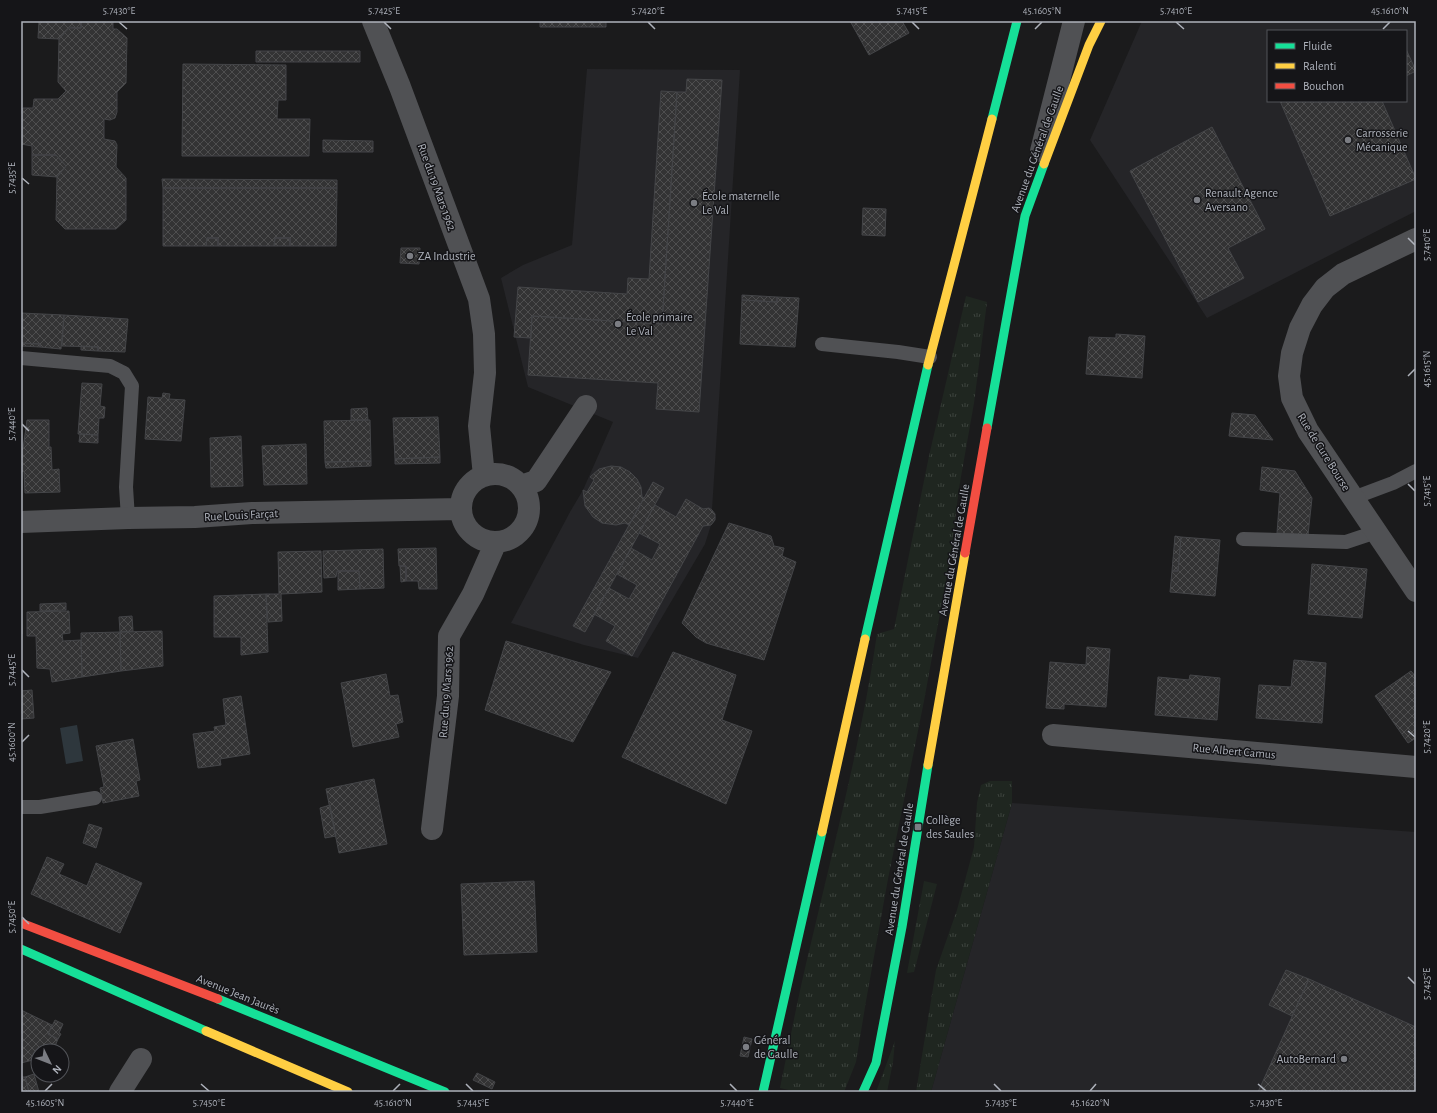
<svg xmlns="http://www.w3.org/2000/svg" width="1437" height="1113" font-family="'Alegreya Sans',sans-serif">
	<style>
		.built { fill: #252528; fill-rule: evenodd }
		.grass { fill: url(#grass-tufts) }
		.water { fill: #2e373d }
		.building { fill: url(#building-cross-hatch); stroke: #444548 }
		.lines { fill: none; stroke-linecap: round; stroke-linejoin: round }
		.lane { stroke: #505154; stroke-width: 14 }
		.street { stroke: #505154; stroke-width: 22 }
		.fast { stroke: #16e098; stroke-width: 9 }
		.slow { stroke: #ffcf43; stroke-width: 9 }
		.jam { stroke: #f24e42; stroke-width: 9 }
		.ticks { fill: none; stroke: #aeb2bb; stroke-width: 1.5 }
		.poi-dot { fill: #7b7d83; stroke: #151518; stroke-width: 1.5 }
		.labels { text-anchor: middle; stroke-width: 3; stroke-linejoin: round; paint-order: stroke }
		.poi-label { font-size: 12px; fill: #aeb2bb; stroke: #151518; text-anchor: start }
		.street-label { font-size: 12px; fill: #aeb2bb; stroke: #151518 }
		.neatline { fill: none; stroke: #aeb2bb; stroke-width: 1.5 }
		.ticks-label { font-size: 10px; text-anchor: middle; fill: #aeb2bb }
	</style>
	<defs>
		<pattern id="grass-tufts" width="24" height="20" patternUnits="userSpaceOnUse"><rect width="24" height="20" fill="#1f2620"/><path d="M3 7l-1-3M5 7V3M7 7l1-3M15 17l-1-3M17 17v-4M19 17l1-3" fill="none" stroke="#3d433e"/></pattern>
		<pattern id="building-cross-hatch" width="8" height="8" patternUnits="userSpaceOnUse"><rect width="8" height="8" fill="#333334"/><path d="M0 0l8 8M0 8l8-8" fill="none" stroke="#4e4e4f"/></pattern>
	</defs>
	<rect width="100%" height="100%" fill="#1b1b1c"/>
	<!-- built -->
	<path class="built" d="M1142 21H1416V211L1207 318 1090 140ZM1268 31H1406V101H1268Z
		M587 69 740 70 712 510 716 517 714 522 711 525 705 544 638 658 584 645 511 623 570 512 583 490 613 422 528 387 501 278 523 265 572 245Z
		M1012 803 1416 832V1092H931Z"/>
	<!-- grass -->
	<path class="grass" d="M966 296 987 302 974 403 959 488 951 553 924 701 888 879 866 1001 856 1062 844 1092H798L780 1088C790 1040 799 991 811 943 835 840 862 738 877 634L894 629 929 456Z
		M990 781H1012V803L931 1092H916L936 970 957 910 974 847 977 803 981 785Z
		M924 881 937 884 914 972 907 973Z
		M895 1041 893 1062 887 1092H876Z"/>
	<!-- water -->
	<path class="water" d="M77 725 83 761 66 764 60 728Z"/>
	<!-- building -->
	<path class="building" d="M39 21H81V28L69 27 59 39 38 38Z
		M81 21H113V29H117L127 38 126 83 117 92V112L115 118 110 120 104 119V139L115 141 117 145 116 167 126 178V220L116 229H65L56 220 57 177 66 166 56 155H32V146L21 144V111L23 108H33L34 99H58L66 91 58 82 59 39 69 28H81Z
		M540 21H606V27H540Z
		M850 21H902L909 33 869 55Z
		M1406 49 1416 71 1406 76Z
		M256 51H360V62H256Z
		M183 64 286 65V100H278L277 119H310L309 156H182Z
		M687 79 722 80 699 412 656 409 658 383 528 375 532 316 662 324 677 92H686Z
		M661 91 677 92 662 324 532 316 531 338 514 337 518 287 627 294 628 278 649 279Z
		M1280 101H1382L1416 179 1330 216Z
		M1212 127 1265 229 1228 248 1244 278 1198 302 1130 171Z
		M323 140 373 141V152H323Z
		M32 155H56L66 166 57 177 32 175Z
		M162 179 337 180V188H163Z
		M163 188H337L336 246H290V238H275L274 246H218V238H207L206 246H163Z
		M863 208 886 209 885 236 862 235Z
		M207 238H218V246H206Z
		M275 238H290V246H274Z
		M401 248H420L419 264 400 263Z
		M742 295 777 297V302L742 300Z
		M777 297 799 298 795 347 740 344 742 300 777 302Z
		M21 313 64 315 61 349 40 347V344L21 343Z
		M64 315 128 319 125 352 98 351V347L62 346Z
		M1116 334 1145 336 1142 378 1086 374 1089 337 1116 338Z
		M21 343 40 344V347L21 346Z
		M81 346 98 347V351L81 350Z
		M82 383 102 384 100 406 105 407 104 418H99L98 435 78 434Z
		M163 393 170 394 169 399 185 400 181 441 145 439 148 397 162 398Z
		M367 408 368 420H351V409Z
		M1232 413 1255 415 1273 440 1229 436Z
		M438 417 440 457 395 459 393 418Z
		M27 420H49V447H51L52 470 59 469 60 492 25 493 24 471 21 472V449H23Z
		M370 420 371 461 325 462 324 421Z
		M80 434 98 435V443L79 442Z
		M241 436 243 486 211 487 210 438Z
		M306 444 307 484 264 485 262 446Z
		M440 457V463L395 464V459Z
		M371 461V466L326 468 325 462Z
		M611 466 621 467 630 472 637 479 641 487 642 497 644 498 629 525 625 523 616 525 602 523 593 517 585 506 583 490 587 492 594 480 590 477 599 469Z
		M1262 467 1295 471 1312 498 1308 535 1277 533 1280 493 1260 490Z
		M653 482 664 488 585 632 573 626Z
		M686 499 703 509 709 508 712 510 715 514V520L711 525 703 526 632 656 606 641 615 626 594 614 609 588 629 599 637 585 617 574 631 548 652 560 660 544 639 533 655 505 676 517Z
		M729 523 771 536 774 546 784 548 782 556 796 562 764 660 706 643 696 637 682 623Z
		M1175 536 1181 537 1178 571H1172Z
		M1181 537 1220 540 1215 596 1170 592 1172 571H1178Z
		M436 548 437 589H419L418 581H406V566H399L398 549Z
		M383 549 384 588 360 589 359 571H337L336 577 324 578 323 551Z
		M321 551 322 592 281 594 282 621 268 622 266 594H279L278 552Z
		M1312 564 1367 569 1362 618 1308 614Z
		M400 566H406V581L401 582Z
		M338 571H359L360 589 338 590Z
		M266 594 268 652 241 655V637H214V596Z
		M21 600 22 634H21Z
		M66 603V610L40 611V604Z
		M69 611 70 633 62 634 63 641 81 640 82 677 52 682 50 669 37 668 36 636H27V612Z
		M132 616 133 631 120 632 119 617Z
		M162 631 163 666 121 671 120 632Z
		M120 632 121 671 82 677 81 633Z
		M506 641 611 672 573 742 485 710Z
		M1087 647 1110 649 1106 707 1064 704V709L1046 708 1050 662 1086 665Z
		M673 652 736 675 722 720 752 731 726 804 622 757Z
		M1294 660 1326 663 1322 723 1256 718 1259 685 1291 687Z
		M1411 671 1416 677V738L1408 743 1375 696Z
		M386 674 390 696 398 695 403 722 396 724 399 737 353 747 341 683Z
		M1190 675 1220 678 1217 720 1155 715 1158 677 1189 680Z
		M32 690 34 718 21 719V691Z
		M241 696 250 754 220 759 221 765 198 768 193 734 215 731 214 727 226 725 223 699Z
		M133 739 140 780 136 781 139 796 103 803 100 788 104 787 96 746Z
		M374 779 387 844 339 853 326 789Z
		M330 805 336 836 325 838 320 808Z
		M89 824 102 828 96 848 83 843Z
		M47 857 64 864 59 874 87 886 96 863 142 883 120 933 31 894Z
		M534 881 537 952 464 955 461 884Z
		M1286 970 1309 979 1292 1016 1269 1005Z
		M1309 979 1416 1027V1092H1258Z
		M21 1010 52 1025 48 1034 58 1039 53 1051 43 1046 40 1051H38L37 1059 21 1063Z
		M55 1020 63 1024 59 1033 61 1034 58 1039 48 1034Z
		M744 1037 752 1039 748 1057 740 1056Z
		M21 1071 22 1077H25L29 1092H21Z
		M477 1073 495 1082 492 1089 473 1080Z
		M34 1074 39 1092H29L25 1077Z"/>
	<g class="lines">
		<!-- lane -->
		<path class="lane" d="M822 344 898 352 930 357
			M21 358 110 366 124 373 132 386 126 487 128 518
			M1353 498 1393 483 1416 471
			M1243 539 1346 542 1376 532
			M21 807H40L95 798"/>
		<!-- street -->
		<path class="street" d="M373 21 400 87 479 299 484 334 485 373 479 426 484 476
			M1041 151 1074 21
			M1416 239 1343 274 1325 288 1312 305 1300 328 1292 353 1289 376 1292 398 1308 431 1416 591
			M461 508a34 34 0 1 1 68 0a34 34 0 1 1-68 0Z
			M521 486 536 481 586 406
			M21 522 128 518 195 517 252 513 460 509
			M1053 735 1416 767
			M432 829 448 696 449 636 473 594 496 542
			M120 1092 141 1059"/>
		<!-- fast -->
		<path class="fast" d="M992 119 1017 21
			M987 428 1025 216 1044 164
			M865 639 928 365
			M21 949 206 1031
			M218 999 445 1092
			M763 1092 822 832
			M863 1092 876 1063 902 927 928 765"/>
		<!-- slow -->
		<path class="slow" d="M1044 164 1089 45 1101 21
			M928 365 992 119
			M928 765 965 553
			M822 832 865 639
			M206 1031 348 1092"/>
		<!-- jam -->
		<path class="jam" d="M965 553 987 428
			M21 923 218 999"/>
	</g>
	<!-- ticks -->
	<path class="ticks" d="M119 22 127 29M384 22 391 29M648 22 655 29M912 22 919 29M1176 22 1184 29M1035 29 1042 22M1383 29 1390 22M22 178 29 184M1408 238 1415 245M1408 376 1415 369M22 424 29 431M1408 484 1415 491M22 670 29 677M1408 731 1415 737M22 742 29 735M22 917 29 924M1408 977 1415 984M201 1084 209 1091M466 1084 473 1091M730 1084 737 1091M994 1084 1001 1091M1258 1084 1266 1091M45 1091 52 1084M393 1091 400 1084M1090 1091 1096 1084"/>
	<!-- markers -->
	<g class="poi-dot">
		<circle cx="1348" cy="140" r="4"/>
		<circle cx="1197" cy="200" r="4"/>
		<circle cx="694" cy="203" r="4"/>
		<circle cx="410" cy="256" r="4"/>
		<circle cx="618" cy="324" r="4"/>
		<rect x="914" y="823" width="8" height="8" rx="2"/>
		<circle cx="746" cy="1047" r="4"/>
		<circle cx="1344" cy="1059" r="4"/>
	</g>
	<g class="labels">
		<!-- poi labels -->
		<g class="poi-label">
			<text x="1356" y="137">Carrosserie<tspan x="1356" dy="14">Mécanique</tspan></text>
			<text x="1205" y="197">Renault Agence<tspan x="1205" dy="14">Aversano</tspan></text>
			<text x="702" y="200">École maternelle<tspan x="702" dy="14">Le Val</tspan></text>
			<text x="418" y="260">ZA Industrie</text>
			<text x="626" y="321">École primaire<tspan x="626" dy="14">Le Val</tspan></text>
			<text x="926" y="824">Collège<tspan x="926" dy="14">des Saules</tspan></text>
			<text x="754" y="1044">Général<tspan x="754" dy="14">de Gaulle</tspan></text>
			<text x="1336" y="1063" text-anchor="end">AutoBernard</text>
		</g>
		<!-- street labels -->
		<g class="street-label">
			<text transform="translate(1037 149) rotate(-70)" y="4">Avenue du Général de Gaulle</text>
			<text transform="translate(437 187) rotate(70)" y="4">Rue du 19 Mars 1962</text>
			<text transform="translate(1324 452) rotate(58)" y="4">Rue de Cure Bourse</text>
			<text transform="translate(241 515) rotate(-3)" y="4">Rue Louis Farçat</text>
			<text transform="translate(954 550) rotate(-80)" y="4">Avenue du Général de Gaulle</text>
			<text transform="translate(446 692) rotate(-86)" y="4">Rue du 19 Mars 1962</text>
			<text transform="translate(1234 751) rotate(5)" y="4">Rue Albert Camus</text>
			<text transform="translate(899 869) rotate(-81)" y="4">Avenue du Général de Gaulle</text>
			<text transform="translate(238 994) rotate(22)" y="4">Avenue Jean Jaurès</text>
		</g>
	</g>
	<!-- border -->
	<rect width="1437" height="1113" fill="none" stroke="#151518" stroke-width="44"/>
	<!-- legend -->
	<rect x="1267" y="30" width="140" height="72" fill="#151518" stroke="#525459"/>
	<rect x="1275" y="43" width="20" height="6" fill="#16e098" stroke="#525459"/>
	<text x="1303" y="50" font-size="12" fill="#aeb2bb">Fluide</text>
	<rect x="1275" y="63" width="20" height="6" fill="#ffcf43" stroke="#525459"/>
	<text x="1303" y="70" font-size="12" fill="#aeb2bb">Ralenti</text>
	<rect x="1275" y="83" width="20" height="6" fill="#f24e42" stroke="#525459"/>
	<text x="1303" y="90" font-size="12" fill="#aeb2bb">Bouchon</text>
	<!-- north arrow -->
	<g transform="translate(50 1063) rotate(133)"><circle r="19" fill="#151518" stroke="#525459"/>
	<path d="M0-3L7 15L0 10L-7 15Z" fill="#7b7d83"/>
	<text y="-6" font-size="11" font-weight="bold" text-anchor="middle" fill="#aeb2bb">N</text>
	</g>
	<rect x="22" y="22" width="1393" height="1069" class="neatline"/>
	<g class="ticks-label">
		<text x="119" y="14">5.7430°E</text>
		<text x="384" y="14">5.7425°E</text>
		<text x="648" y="14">5.7420°E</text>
		<text x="912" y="14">5.7415°E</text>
		<text x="1042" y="14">45.1605°N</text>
		<text x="1176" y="14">5.7410°E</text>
		<text x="1390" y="14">45.1610°N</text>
		<text transform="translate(11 178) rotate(-90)" y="4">5.7435°E</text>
		<text transform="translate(1426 245) rotate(-90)" y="4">5.7410°E</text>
		<text transform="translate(1426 369) rotate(-90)" y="4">45.1615°N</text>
		<text transform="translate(11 424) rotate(-90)" y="4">5.7440°E</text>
		<text transform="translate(1426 491) rotate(-90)" y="4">5.7415°E</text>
		<text transform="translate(11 670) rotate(-90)" y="4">5.7445°E</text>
		<text transform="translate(1426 737) rotate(-90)" y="4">5.7420°E</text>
		<text transform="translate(11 742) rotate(-90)" y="4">45.1600°N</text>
		<text transform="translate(11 917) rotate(-90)" y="4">5.7450°E</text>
		<text transform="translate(1426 984) rotate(-90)" y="4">5.7425°E</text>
		<text x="45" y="1106">45.1605°N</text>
		<text x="209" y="1106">5.7450°E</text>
		<text x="393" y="1106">45.1610°N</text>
		<text x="473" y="1106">5.7445°E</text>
		<text x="737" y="1106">5.7440°E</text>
		<text x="1001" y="1106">5.7435°E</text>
		<text x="1090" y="1106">45.1620°N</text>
		<text x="1266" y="1106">5.7430°E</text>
	</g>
</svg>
